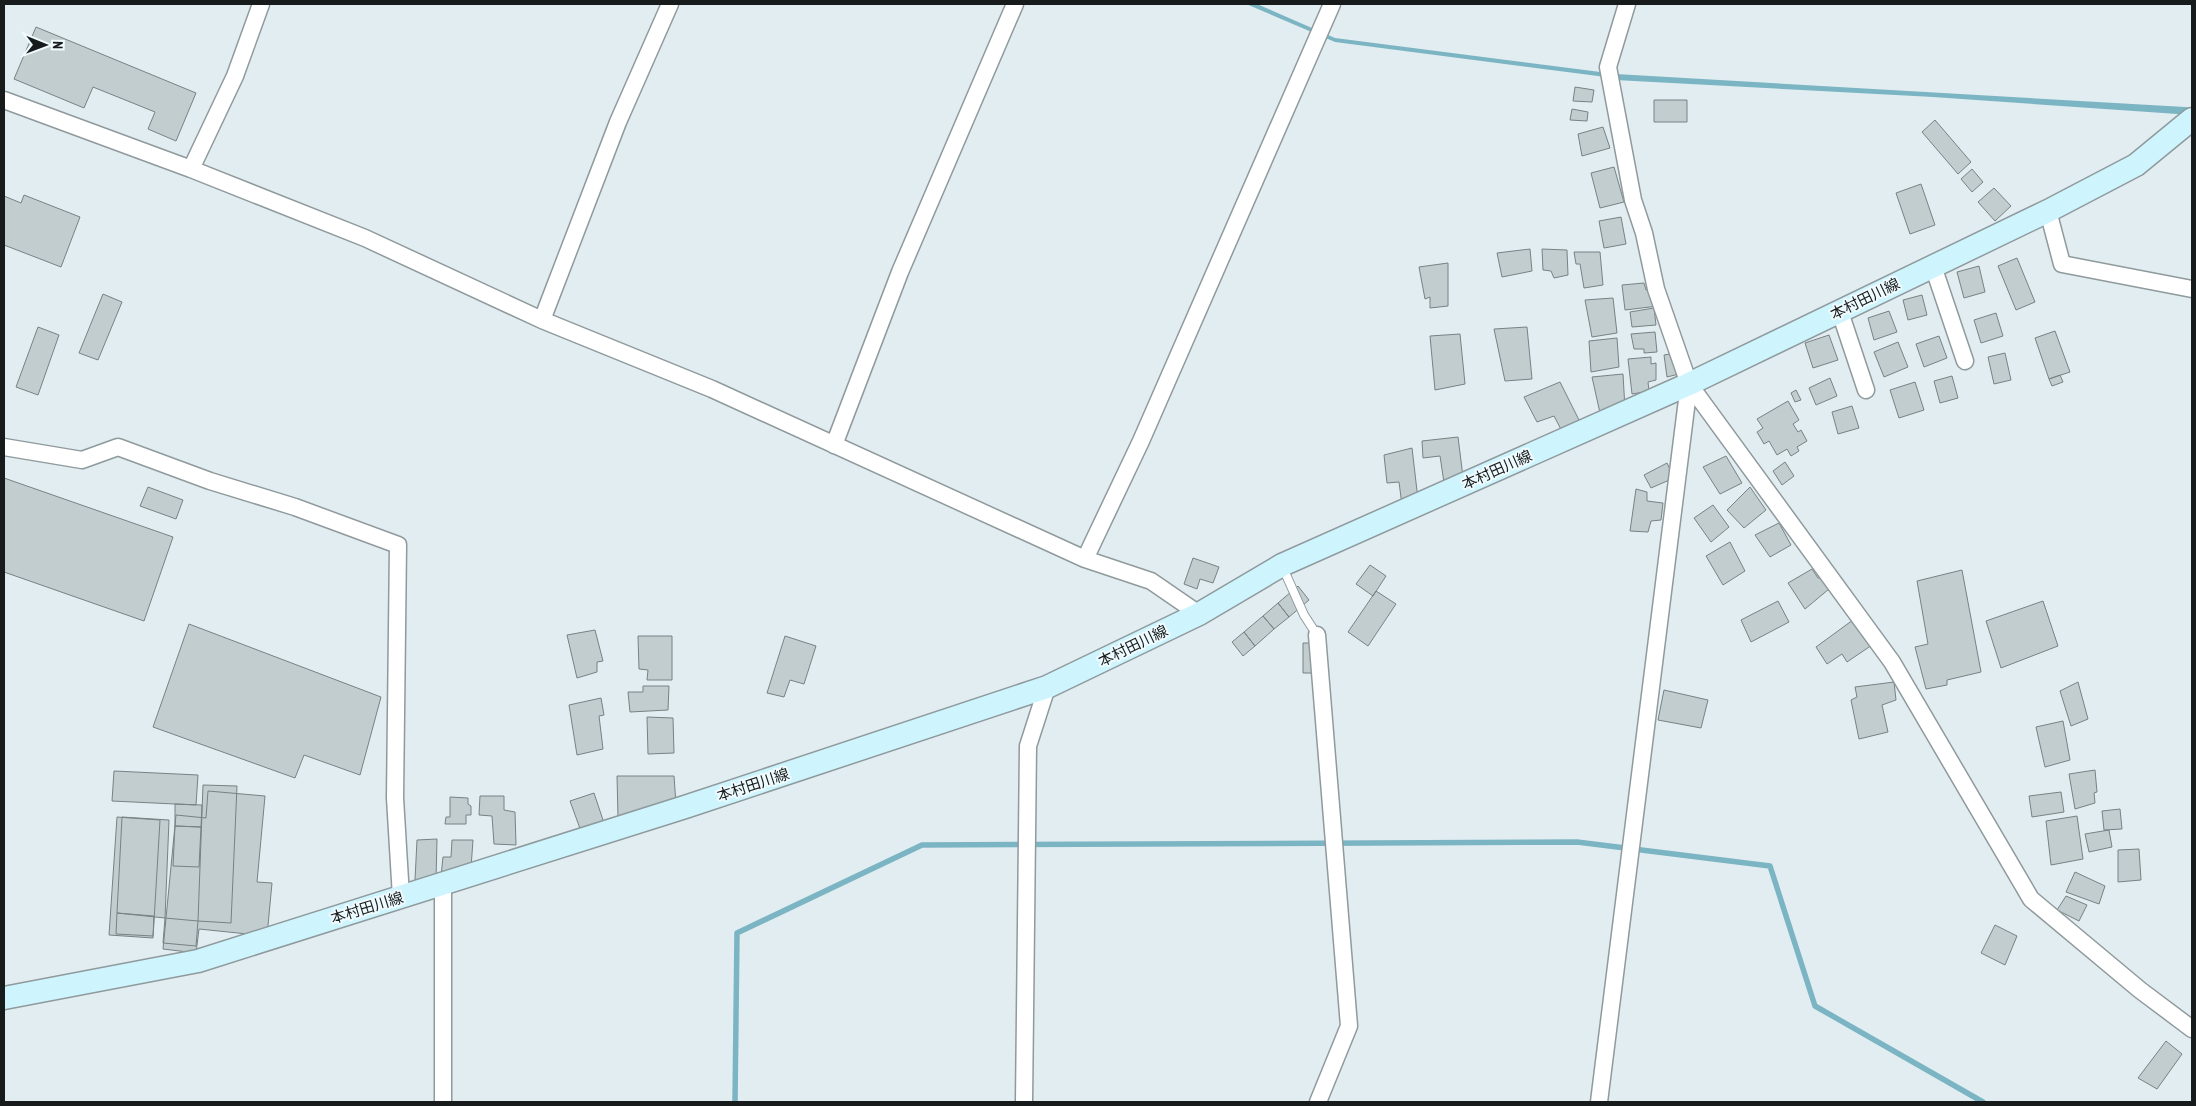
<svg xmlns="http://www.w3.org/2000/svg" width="2196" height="1106" font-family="'PT Sans Narrow','Noto Sans JP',sans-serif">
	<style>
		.water { fill: #7bb5c3 }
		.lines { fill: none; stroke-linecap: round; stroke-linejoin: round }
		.stream { stroke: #7bb5c3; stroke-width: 5.5 }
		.building { fill: #c2cdd0; stroke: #788285 }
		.lane-casing { stroke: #8f9a9d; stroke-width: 10 }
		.street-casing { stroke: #8f9a9d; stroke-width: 19 }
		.secondary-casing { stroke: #8f9a9d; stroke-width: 25 }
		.lane { stroke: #fff; stroke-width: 8 }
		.street { stroke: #fff; stroke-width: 16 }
		.secondary { stroke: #cef5fe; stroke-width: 22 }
		.labels { text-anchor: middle; stroke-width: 4; stroke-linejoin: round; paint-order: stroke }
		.street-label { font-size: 15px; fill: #171b1c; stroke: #effbfe }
	</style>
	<rect width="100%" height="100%" fill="#e2edf1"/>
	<!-- water -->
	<path class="water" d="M1246 4H1257L1335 38 1616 74 2185 107 2192 108V115L1933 97 1615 80 1598 76 1335 42Z"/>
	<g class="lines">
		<!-- stream -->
		<path class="stream" d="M735 1102 737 933 922 845 1577 842 1770 866 1815 1006 1983 1102"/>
	</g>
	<!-- building -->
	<path class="building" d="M36 27 196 93 176 141 148 129 155 112 93 87 84 108 14 79Z
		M1575 87 1594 90 1592 102 1573 101Z
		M1654 100H1687V122H1654Z
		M1572 109 1588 112 1587 121 1570 120Z
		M1935 120 1971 162 1958 174 1922 132Z
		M1603 127 1610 148 1582 156 1578 134Z
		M1614 167 1624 202 1600 208 1591 173Z
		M1972 169 1983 182 1972 192 1961 179Z
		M1921 184 1935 225 1910 234 1896 193Z
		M1994 188 2011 206 1995 221 1978 202Z
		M24 195 80 217 61 267 4 245V196L21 203Z
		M1621 217 1626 244 1604 248 1599 221Z
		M1530 249 1532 271 1502 277 1497 253Z
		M1542 249 1567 250 1568 275 1554 278 1551 271 1543 270Z
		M1574 252H1600L1603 285 1584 288 1580 264H1576Z
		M2017 258 2035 302 2016 310 1998 266Z
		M1448 263V306L1430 308V297L1425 299 1419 267Z
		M1979 266 1985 292 1964 298 1957 272Z
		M1644 283 1646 290 1656 289 1658 306 1625 310 1622 285Z
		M103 294 122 302 98 360 79 353Z
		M1922 295 1927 315 1908 320 1903 300Z
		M1613 298 1617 333 1592 337 1585 300Z
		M1654 308 1656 325 1632 327 1630 312Z
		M1889 311 1897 332 1874 340 1868 318Z
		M1996 313 2003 336 1981 343 1974 320Z
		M38 327 59 335 38 395 16 387Z
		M1527 327 1532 379 1505 381 1494 329Z
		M2055 331 2070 372 2049 379 2035 338Z
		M1655 332 1657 352 1644 353V349H1634L1631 334Z
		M1460 334 1465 384 1435 390 1430 336Z
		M1829 335 1838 360 1813 368 1805 343Z
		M1939 336 1947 358 1924 367 1916 344Z
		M1617 338 1619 367 1591 372 1589 341Z
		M1898 342 1908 367 1884 377 1874 352Z
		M1676 353 1679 374 1667 377 1664 355Z
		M2005 353 2011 380 1994 384 1988 357Z
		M1651 357V364L1656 363V380L1648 382 1649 391 1632 394 1628 359Z
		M1623 374 1625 409 1600 413 1592 377Z
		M2060 375 2063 382 2052 386 2049 379Z
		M1952 376 1958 398 1940 403 1934 381Z
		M1830 378 1837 396 1816 405 1809 388Z
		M1560 382 1583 428 1564 435 1554 416 1537 422 1524 397Z
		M1915 382 1924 410 1899 418 1890 390Z
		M1796 390 1801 400 1795 402 1791 393Z
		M1788 401 1799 420 1793 424 1798 432 1801 430 1807 441 1797 447 1799 451 1791 456 1787 449 1777 455 1769 441 1764 444 1757 432 1763 428 1757 419Z
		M1852 406 1859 428 1838 434 1832 412Z
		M1458 437 1464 485 1445 489 1440 456 1423 458 1422 441Z
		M1412 448 1419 508 1403 513 1399 482 1387 483 1384 455Z
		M1726 456 1742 483 1720 494 1703 467Z
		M1785 462 1794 476 1782 485 1773 471Z
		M1667 463 1674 478 1651 488 1644 475Z
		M4 478 173 537 144 621 4 572Z
		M148 487 183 500 176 519 140 506Z
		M1750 487 1766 510 1744 528 1727 510Z
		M1636 489 1647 492V501L1663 503 1661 520 1651 521 1648 532 1630 531Z
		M1713 505 1729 527 1711 542 1694 518Z
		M1779 523 1791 545 1770 557 1755 535Z
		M1730 542 1745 571 1723 585 1706 556Z
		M1193 558 1219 567 1213 583 1200 579 1197 589 1184 584Z
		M1370 565 1386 576 1373 596 1356 584Z
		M1812 569 1818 578H1823L1829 589 1805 609 1788 583Z
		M1962 570 1981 672 1947 680V685L1926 689 1915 647 1928 644 1917 581Z
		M1298 586 1309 600 1289 617 1278 603Z
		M1376 591 1396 604 1368 646 1348 632Z
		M1778 601 1789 622 1751 642 1741 620Z
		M2043 601 2058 646 2001 668 1986 621Z
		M1278 603 1289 617 1274 629 1263 616Z
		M1263 616 1274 629 1255 646 1244 632Z
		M1857 617 1875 643 1847 662 1842 654 1827 664 1816 647Z
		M189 624 381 697 360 775 304 755 295 778 153 727Z
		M595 630 603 661 597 662V672L577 678 567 635Z
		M1244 632 1255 646 1243 656 1232 642Z
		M638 636H672V680H647L648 670 639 669Z
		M785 636 816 646 804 684 790 680 784 697 767 693Z
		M1303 643H1323L1322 673H1303Z
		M1894 682 1896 700 1882 705 1888 732 1859 739 1851 700 1857 697 1855 687Z
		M2078 682 2088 719 2071 726 2060 691Z
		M643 686H669L668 710 630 712 628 692H643Z
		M1664 690 1708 700 1701 728 1658 720Z
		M601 698 604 715 599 716 603 749 577 755 569 705Z
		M647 717 673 718 674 753 648 754Z
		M2063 721 2070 760 2045 767 2036 727Z
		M2095 770 2097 792 2094 793 2095 803 2075 809 2069 774Z
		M114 771 198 775 196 805 112 801Z
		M617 776H674L676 804 618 817Z
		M203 785 237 786 231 923 198 921Z
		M208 791 265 796 257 882 272 883 267 936 199 929 196 953 163 949 176 815 206 818Z
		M2061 792 2064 812 2032 817 2029 796Z
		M594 793 605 826 582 834 570 801Z
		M480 796H504V810L515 812 516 845 494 844 492 816 479 815Z
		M450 797 468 798V804L471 806V815H466V824H445L446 817H450Z
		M175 804 202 805 201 827 175 826Z
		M2120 809 2122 829 2104 830 2102 811Z
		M2077 816 2083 859 2051 865 2046 821Z
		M117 817 160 820 153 938 109 935Z
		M122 817 169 820 165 918 117 913Z
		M175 826 201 827 199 867 173 866Z
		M2109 830 2112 847 2089 852 2085 834Z
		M437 839 436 880H415L417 840Z
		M452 840H473L471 868 441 876 443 857H451Z
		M2139 849 2141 880 2118 882V850Z
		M2075 872 2105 886 2099 904 2066 892Z
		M2066 896 2087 905 2079 921 2057 910Z
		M117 913 154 916 153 936 116 934Z
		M165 918 198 921 196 946 163 943Z
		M1995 925 2017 936 2005 965 1981 953Z
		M2166 1041 2182 1054 2157 1089 2138 1078Z"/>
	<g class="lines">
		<!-- lane casing -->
		<g class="lane-casing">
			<path id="lane" d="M1283 568 1304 615 1317 635"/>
		</g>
		<!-- street casing -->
		<g class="street-casing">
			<path id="street" d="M1627 4 1608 67 1633 200 1644 233 1656 289 1689 384 1892 662 2031 899 2140 990 2192 1029
				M4 100 191 169 365 238 542 320 712 389 1085 559 1151 581 1199 614
				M191 169 235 76 261 4
				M2048 211 2062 264 2192 289
				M1933 266 1965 361
				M1840 312 1866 390
				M542 320 618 122 670 4
				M834 445 900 272 1015 4
				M4 447 82 460 118 447 210 481 295 507 398 545 395 798 401 897
				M1085 559 1141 441 1332 4
				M1317 635 1349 1026 1318 1102
				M443 1102V890L445 884
				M1024 1102 1028 746 1047 687
				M1599 1102 1689 384"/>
		</g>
		<!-- secondary casing -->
		<g class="secondary-casing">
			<path id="secondary" d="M4 998 198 961 685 807 1047 687 1199 614 1282 565 1689 384 2048 211 2136 165 2192 119"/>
		</g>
		<!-- lane -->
		<use href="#lane" class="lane"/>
		<!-- street -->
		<use href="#street" class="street"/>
		<!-- secondary -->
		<use href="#secondary" class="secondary"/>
	</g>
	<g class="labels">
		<!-- street labels -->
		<g class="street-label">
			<text transform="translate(1865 299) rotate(-26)" y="5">本村田川線</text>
			<text transform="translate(1497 470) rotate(-24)" y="5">本村田川線</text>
			<text transform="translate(1133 646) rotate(-26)" y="5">本村田川線</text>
			<text transform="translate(753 785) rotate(-18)" y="5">本村田川線</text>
			<text transform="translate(367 908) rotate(-17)" y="5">本村田川線</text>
		</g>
	</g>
	<!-- border -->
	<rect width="2196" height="1106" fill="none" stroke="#171b1c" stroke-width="10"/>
	<!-- north arrow -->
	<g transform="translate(45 45) rotate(91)" stroke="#effbfe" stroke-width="4" paint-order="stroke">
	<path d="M0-4L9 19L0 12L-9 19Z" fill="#171b1c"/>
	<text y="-8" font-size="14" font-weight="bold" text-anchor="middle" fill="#171b1c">N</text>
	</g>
</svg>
